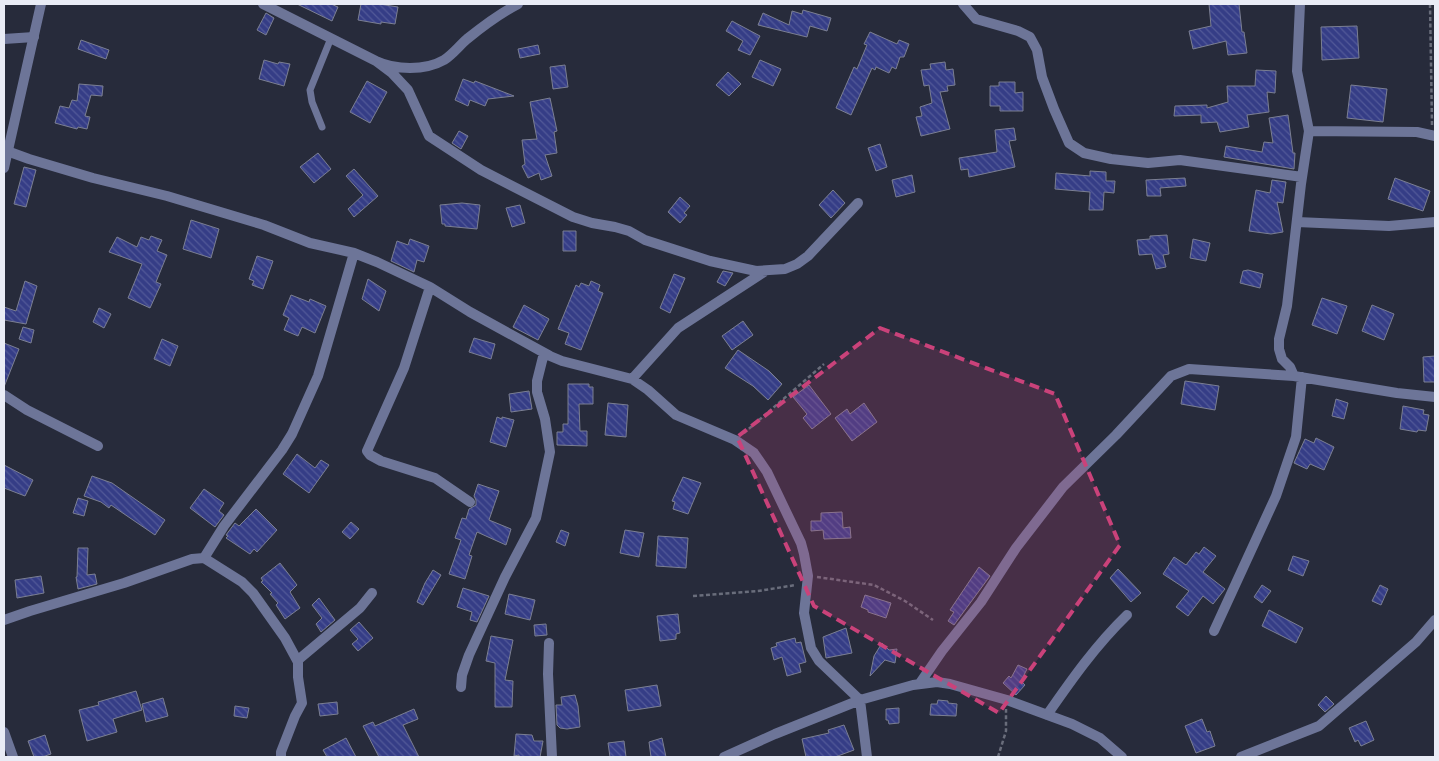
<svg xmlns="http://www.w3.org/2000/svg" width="1439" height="761" font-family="Roboto,sans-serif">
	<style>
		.building { fill: url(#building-back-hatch); stroke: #7b7f92 }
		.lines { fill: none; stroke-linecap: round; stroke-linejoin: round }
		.path { stroke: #696d7b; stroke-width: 2.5; stroke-dasharray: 4 2.5; stroke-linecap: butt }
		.service { stroke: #6d7598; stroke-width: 7 }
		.minor { stroke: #6d7598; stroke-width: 10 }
		.tertiary { stroke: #6d7598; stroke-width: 10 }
		.marked { fill: #ca427a; fill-opacity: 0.2; stroke: #ca427a; stroke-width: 4; stroke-dasharray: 10 6; stroke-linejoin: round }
	</style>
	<defs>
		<pattern id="building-back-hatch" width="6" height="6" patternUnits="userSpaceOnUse" patternTransform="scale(1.25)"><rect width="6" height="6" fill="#353d86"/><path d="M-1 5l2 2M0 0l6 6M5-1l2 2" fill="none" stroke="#525998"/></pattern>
	</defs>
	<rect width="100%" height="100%" fill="#272b3b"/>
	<!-- building -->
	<path class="building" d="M297 4H331L338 7 332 21Z
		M361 4H379L398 7 395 24 381 22V24L358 20Z
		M1209 4H1239L1242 32H1244L1247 53 1228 55 1226 41 1193 49 1189 31 1211 26Z
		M803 10 831 18 827 31 810 26 807 37 758 25 763 13 789 25 792 11 802 14Z
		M266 13 274 18 266 35 257 30Z
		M732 21 760 36 750 55 738 50 743 41 726 31Z
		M1357 26 1359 58 1322 60 1321 27Z
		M870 32 897 44 899 40 909 44 904 57H900L896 69 892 67 889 73 876 67 875 70 872 68 851 115 836 108 854 67 857 69 867 45 864 44Z
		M81 40 109 50 106 59 78 49Z
		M538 45 540 54 520 58 518 49Z
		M264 60 278 64 279 62 290 64 284 86 259 79Z
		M760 60 781 69 773 86 752 77Z
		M945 62 946 70 953 69 955 85 947 86 948 91 940 92 950 129 921 136 916 117 922 116 920 107 932 103 929 85 924 86 921 70 931 69 930 64Z
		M565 65 568 87 553 89 550 67Z
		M1256 70 1276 71 1275 93 1267 92 1269 112 1247 115 1249 127 1220 132 1217 122 1201 123V115L1174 116 1175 106 1207 105V108L1228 102 1227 86H1255Z
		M728 72 741 84 729 96 716 85Z
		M463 79 474 83 475 81 514 96 488 99 485 106 470 100 468 106 455 100Z
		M367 81 387 92 370 123 350 112Z
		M999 82H1015V93L1023 92V111H1000V106H990V86H999Z
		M79 84 103 86 102 96 91 95 85 116 90 117 87 129 78 127 77 129 55 123 60 106 69 108 72 100 77 101Z
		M1351 85 1387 89 1383 122 1347 118Z
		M550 98 557 131 554 132 557 153 545 155 552 176 541 180 539 173 528 178 522 166 525 164 522 140 537 139 530 102Z
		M1288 115 1293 153H1295L1294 169 1224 157 1226 146 1262 152 1264 142 1273 143 1269 118Z
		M1014 128 1016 140 1009 141 1015 167 969 177 968 169 961 170 959 158 997 152 995 130Z
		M459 131 468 136 461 149 452 143Z
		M880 144 887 167 876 171 868 148Z
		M318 153 331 169 314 183 300 167Z
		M24 167 36 170 26 207 14 204Z
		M354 169 378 196 354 217 348 209 363 195 346 176Z
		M1090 171 1106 172V181H1115L1114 193 1104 192 1103 210H1089L1090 192 1055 189 1056 173 1090 176Z
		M912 175 915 192 896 197 892 180Z
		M1185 178 1186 186 1160 188 1161 196H1147L1146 180Z
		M1395 178 1430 191 1423 211 1388 199Z
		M1272 180 1286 182 1283 203 1277 202 1283 232 1271 234 1249 231 1256 190 1270 193Z
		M833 190 845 203 831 218 819 205Z
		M680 197 690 206 684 213 687 215 680 223 668 212Z
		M462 203 480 205 477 229 445 226V224H442L440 205Z
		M520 205 525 223 512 227 506 208Z
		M191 220 219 229 211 258 183 249Z
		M563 231H576V251H563Z
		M1167 235 1169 254 1163 255 1166 267 1156 269 1152 254 1139 255 1137 240 1150 239V236Z
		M151 236 162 240 157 251 167 255 156 282 161 284 150 308 128 298 142 264 109 252 117 237 137 247 141 237 149 240Z
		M410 239 429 246 424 262 417 260 414 272 391 261 397 241 408 245Z
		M1193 239 1210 243 1206 261 1190 258Z
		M257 256 273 261 263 289 252 285 254 281 249 279Z
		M1248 270 1263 274 1260 288 1240 283 1243 271Z
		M723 271 733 273 725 286 717 282Z
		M674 274 685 278 670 313 660 308Z
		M368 279 386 291 379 311 362 299Z
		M25 281 37 286 26 324 4 320V307L16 311Z
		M591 281 600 285 598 291 603 293 581 350 565 344 569 333 558 329 576 285 579 287 581 283 589 286Z
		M291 295 309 302 310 299 326 306 315 333 302 327 298 336 284 330 289 318 283 315Z
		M1322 298 1347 306 1337 334 1312 325Z
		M524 305 549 319 538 340 513 327Z
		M1372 305 1394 314 1384 340 1362 331Z
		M99 308 111 314 104 328 93 322Z
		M743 321 753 335 732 350 722 336Z
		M23 327 34 330 31 343 19 339Z
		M474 338 495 344 491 359 469 352Z
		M162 339 178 346 170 366 154 359Z
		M4 343 19 349 4 387Z
		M738 350 769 371 782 384 768 400 753 386 725 368Z
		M1435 356V382H1424L1423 357Z
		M1185 381 1219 386 1215 410 1181 404Z
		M568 384H589V387H593V404H579L580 431H587V446L557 445V432H563V424H568Z
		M809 385 831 414 812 429 803 418 807 414 793 397Z
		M529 391 532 409 511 412 509 394Z
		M1336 399 1348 403 1344 419 1332 416Z
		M608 403 628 405 626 437 605 435Z
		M864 403 877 422 852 441 835 418 847 409 850 414Z
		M1403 406 1424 410 1423 414 1429 415 1426 431 1418 430 1417 432 1400 429Z
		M497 417 502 419V417L514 420 506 447 490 442Z
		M1316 438 1334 447 1324 470 1310 464 1307 469 1294 463 1305 439 1314 443Z
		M297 454 315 468 321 460 329 465 309 493 283 474Z
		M4 465 33 480 25 496 4 488Z
		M92 476 112 483 165 520 155 535 111 505 109 508 101 502 84 496Z
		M683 477 701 483 688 514 673 509 675 502 672 501Z
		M478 484 499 491 489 520 511 529 506 545 477 532 469 555 472 556 465 579 449 574 461 540 455 538 462 518 466 519 469 509 476 505V500L474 496Z
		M204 489 224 503 219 511 224 515 215 527 190 508Z
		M78 498 88 501 84 516 73 513Z
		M256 509 277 530 257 552 254 549 250 554 226 538 228 536 226 535 235 523 239 526Z
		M842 512 843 528 850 527 851 538 824 539 823 530 811 531V521H821V513Z
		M351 522 359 529 350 539 342 532Z
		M561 530 569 533 565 546 556 542Z
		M625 530 644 533 639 557 620 553Z
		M658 536 688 538 686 568 656 566Z
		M1204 547 1216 556 1203 572 1225 589 1213 604 1203 596 1188 616 1176 607 1189 591 1163 574 1174 557 1186 565 1196 552 1199 554Z
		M78 548H88L87 575 95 574 97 584 78 589 76 577H77Z
		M1293 556 1309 561 1303 576 1288 570Z
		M280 563 297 585 290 592 300 608 285 619 276 605 278 603 270 594 272 593 261 582 263 581 261 578Z
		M979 567 990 576 954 625 948 621 954 612 950 610Z
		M1118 569 1141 593 1131 602 1110 578Z
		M433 570 441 575 423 605 417 602 425 583Z
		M41 576 44 593 17 598 15 580Z
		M1262 585 1271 591 1262 603 1254 597Z
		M1380 585 1388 589 1381 605 1372 601Z
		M463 588 489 596 477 622 470 620 472 612 457 607Z
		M509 594 535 600 530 620 505 614Z
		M865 595 891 603 886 618 868 612V610L861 607Z
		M319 598 335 620 321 632 316 624 322 618 312 605Z
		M1269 610 1303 628 1296 643 1262 626Z
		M678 614 680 633 676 634V639L660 641 657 616Z
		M359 622 373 638 358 651 352 644 358 639 350 630Z
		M546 624 547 635 535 636 534 625Z
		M846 628 852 653 826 658 823 637Z
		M491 636 513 640 505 680 513 681 512 707H495V663L486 661Z
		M795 638 796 643 801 642 806 662 799 664 801 672 787 676 782 657 774 660 771 648 777 646 776 643Z
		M882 643 889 650 897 649 895 663 885 660 870 676 874 656Z
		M1018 665 1027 669 1021 681 1025 685 1016 695 1003 683 1009 676 1011 678Z
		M657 685 661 706 628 711 625 690Z
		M136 691 142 710 113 719 117 732 87 741 79 710 99 705 98 702Z
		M575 695 578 706 580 727 567 729 560 728 557 725 556 705H562L561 697Z
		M1326 696 1334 704 1325 712 1318 705Z
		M163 698 168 716 146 722 142 704Z
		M938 700 948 701V703L957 704 956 716 930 715 931 704H937Z
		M337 702 338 714 320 716 318 704Z
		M235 706 249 708 247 718 234 716Z
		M899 708V723L889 724 888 720H886V709Z
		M414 709 418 719 403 725 419 757H379L363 726 373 722 375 726Z
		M1202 719 1207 732 1210 731 1215 746 1196 753 1185 726Z
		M1366 721 1374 740 1361 746 1358 740 1355 742 1349 728Z
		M844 725 854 750 835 757H806L802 739 829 733 828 730Z
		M516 734 532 735 534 741H543L540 757H519V755L514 756Z
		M45 735 51 754 42 757H34L28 741Z
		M346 738 356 757H327L323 750Z
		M662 738 666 757H651L649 742Z
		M624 741 626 757H610L608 743Z"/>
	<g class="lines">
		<!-- path -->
		<path class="path" d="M1430 4 1432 125
			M744 433 824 364
			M817 577 874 585 905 601 933 620
			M693 596 758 591 796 585
			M998 757 1006 731V709"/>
		<!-- service -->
		<path class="service" d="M322 127 312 102 310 90 331 38"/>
		<!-- minor -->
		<path class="minor" d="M263 4 376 61C395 70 425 71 444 60 452 55 459 46 467 39 483 26 499 14 518 4
			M963 4 976 19 1018 31 1030 37 1037 50 1042 77 1054 109 1069 143 1084 153 1111 159 1148 163 1180 160 1302 177
			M1300 4 1297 71 1309 131 1301 184 1287 306 1279 339V349L1282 359 1290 367 1294 376 1397 393 1435 397
			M4 39 34 37
			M376 61 392 73 408 90 429 136 481 170 573 217 592 223 615 227 629 231 645 240 710 261 756 271 785 269 797 264 808 256 858 203
			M1309 131 1417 132 1435 136
			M7 151 29 159 93 178 167 196 264 225 310 243 354 253 377 262 430 287 470 312 550 356 562 361 632 379 648 390 676 415 735 440 754 453 767 472 801 543 804 554 808 576 804 613 811 648 819 661 860 700 867 757
			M1297 222 1389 226 1435 222
			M430 287 404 368 367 451 370 455 381 461 435 478 470 502
			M632 379 678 328 764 272
			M4 395 27 410 98 446
			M204 558 224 526 282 450 292 434 318 376 354 253
			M4 620 30 611 124 583 192 559 204 558 242 582 253 593 285 638 298 662
			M1214 631 1276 496 1296 437 1302 377
			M549 643 548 674 552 757
			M920 683 942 651 981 602 1016 548 1063 487 1116 435 1171 376 1189 369 1294 376
			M461 687 462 675 469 655 505 577 536 518 550 452 545 419 537 392V381L544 353
			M1047 715C1072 679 1096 645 1127 615
			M281 757V752L295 716 302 703 298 677V660L360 608 372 593
			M724 757 775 734 860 700 913 685 937 682 950 684 1007 700 1072 724 1100 738 1122 757
			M1241 757 1319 726 1416 642 1435 620"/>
		<!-- tertiary -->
		<path class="tertiary" d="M4 168 41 4
			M4 732 13 757"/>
	</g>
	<!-- marked area -->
	<path class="marked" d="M880 328 1055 394 1120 545 999 713 814 606 737 437Z"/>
	<!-- border -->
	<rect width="1439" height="761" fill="none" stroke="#e9ecf6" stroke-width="10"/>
</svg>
